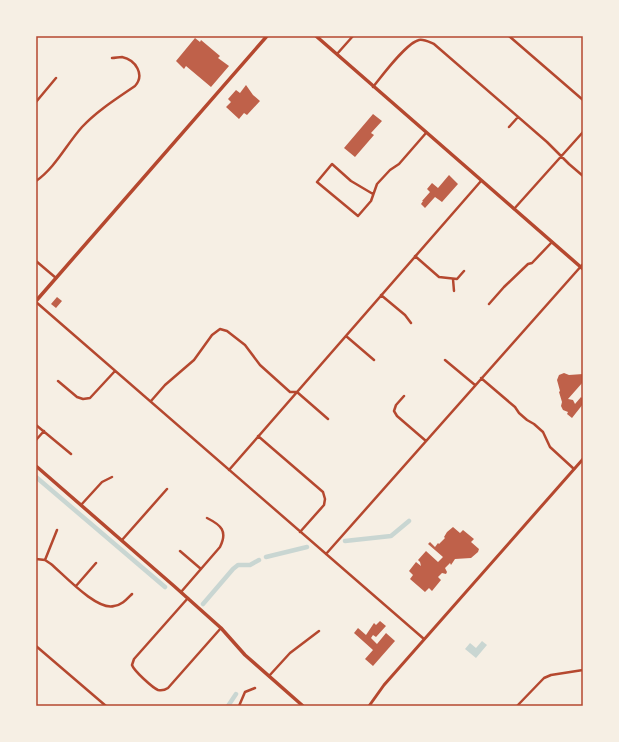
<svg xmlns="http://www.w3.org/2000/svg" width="619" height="742" font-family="'Alegreya Sans',sans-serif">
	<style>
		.water { fill: #c9d6d2 }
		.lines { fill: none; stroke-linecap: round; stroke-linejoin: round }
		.canal { stroke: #c9d6d2; stroke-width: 4.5 }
		.building { fill: #bf614a }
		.minor { stroke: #b5482f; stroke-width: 2.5 }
		.tertiary { stroke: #b5482f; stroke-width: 3 }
		.secondary { stroke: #b5482f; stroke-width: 3.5 }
		.neatline { fill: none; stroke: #b5482f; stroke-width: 1.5 }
	</style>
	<rect width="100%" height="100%" fill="#f6efe4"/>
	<!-- water -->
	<path class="water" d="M482 641 487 645 476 658 465 649 470 643 476 648Z"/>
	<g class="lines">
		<!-- canal -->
		<path class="canal" d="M36 477 165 587
			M345 541 391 536 409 521
			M266 557 307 547
			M203 604 233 569 238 565H250L259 560
			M228 706 236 694"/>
	</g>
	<!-- building -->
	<path class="building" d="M195 38 200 42 201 40 220 56 218 58 229 66 211 87 186 66 184 69 176 61Z
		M246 85 253 95 260 101 247 115 244 113 239 119 226 107 231 102 228 99 236 90 240 93Z
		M373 114 382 121 371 133 374 135 355 157 344 148Z
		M449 175 458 184 442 202 435 197 425 208 421 204 423 201H422L430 192 427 189 432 183 438 188Z
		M57 297 62 301 56 308 51 304Z
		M564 373 569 375 583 374V382L568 399 573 400 575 404 581 397 583 399V404L572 418 567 414 568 412 563 410 561 406 562 402 559 392 560 391 557 380 559 375Z
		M453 527 460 533 463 530 474 539 471 542 479 549 478 552 471 558 455 559 451 565 450 563 445 568 447 572 446 574 442 573 438 577 441 580 432 591 429 588 425 592 410 579 413 575 409 571 416 562 421 566 420 562 418 560 426 551 438 562 443 557 428 544 430 542 435 547 438 543 439 544 445 538 444 537 447 532Z
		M380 621 386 626 376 637 373 635 371 638 377 644 386 633 395 641 373 666 365 659 373 650 354 633 358 628 366 635 374 623 376 625Z"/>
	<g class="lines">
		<!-- minor -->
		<path class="minor" d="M509 36 583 100
			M337 54 353 36
			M373 87C382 76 406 43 419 40 424 39 429 42 434 44L547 142 569 164 583 176
			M36 102 56 78
			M509 127 518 117
			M36 181C55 168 66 145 82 127 97 111 116 99 135 86 145 75 136 60 122 57 119 57 115 58 112 58
			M373 194 351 181 332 164 317 182 358 216 371 201 377 184 390 170 399 164 426 133
			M514 209 583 132
			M415 256 439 277 457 279 464 271
			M36 261 56 278
			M453 279 454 291
			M381 295 405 315 411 323
			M36 302 424 639
			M489 304 504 287 528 264 532 263 552 242
			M346 336 374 360
			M445 360 475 385
			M481 378 515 407 519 413 527 420 534 424 543 432 550 447 574 469
			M58 381 77 397 83 399 90 398 115 371
			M404 396 396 405 394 411 397 416 426 441
			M151 401 165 385 194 360 212 335 220 329 227 331 245 345 260 365 290 392H297L328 419
			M36 425 71 454
			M258 436 323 492 325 499 324 505 300 532
			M36 440 44 431
			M229 470 481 181
			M81 505 102 482 112 477
			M122 540 167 489
			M180 551 201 569
			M326 554 583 264
			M36 559 45 560 57 530
			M45 560 51 564C64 575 97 611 114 606 122 605 127 599 132 594
			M76 586 96 563
			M181 592 220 547C228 531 221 525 207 518
			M188 598 134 659 132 665C134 671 153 688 158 690 162 691 165 690 168 688L221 628
			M36 646 106 706
			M269 676 290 653 319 631
			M239 706 245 692 255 688
			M517 706 544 678 551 675 583 670"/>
		<!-- tertiary -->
		<path class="tertiary" d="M369 706 384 685 583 459"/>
		<!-- secondary -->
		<path class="secondary" d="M316 36 583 269
			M36 301 267 36
			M36 466 174 586 221 628 245 655 303 706"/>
	</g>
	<!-- border -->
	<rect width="619" height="742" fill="none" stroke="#f6efe4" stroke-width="74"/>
	<rect x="37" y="37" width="545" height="668" class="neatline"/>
</svg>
